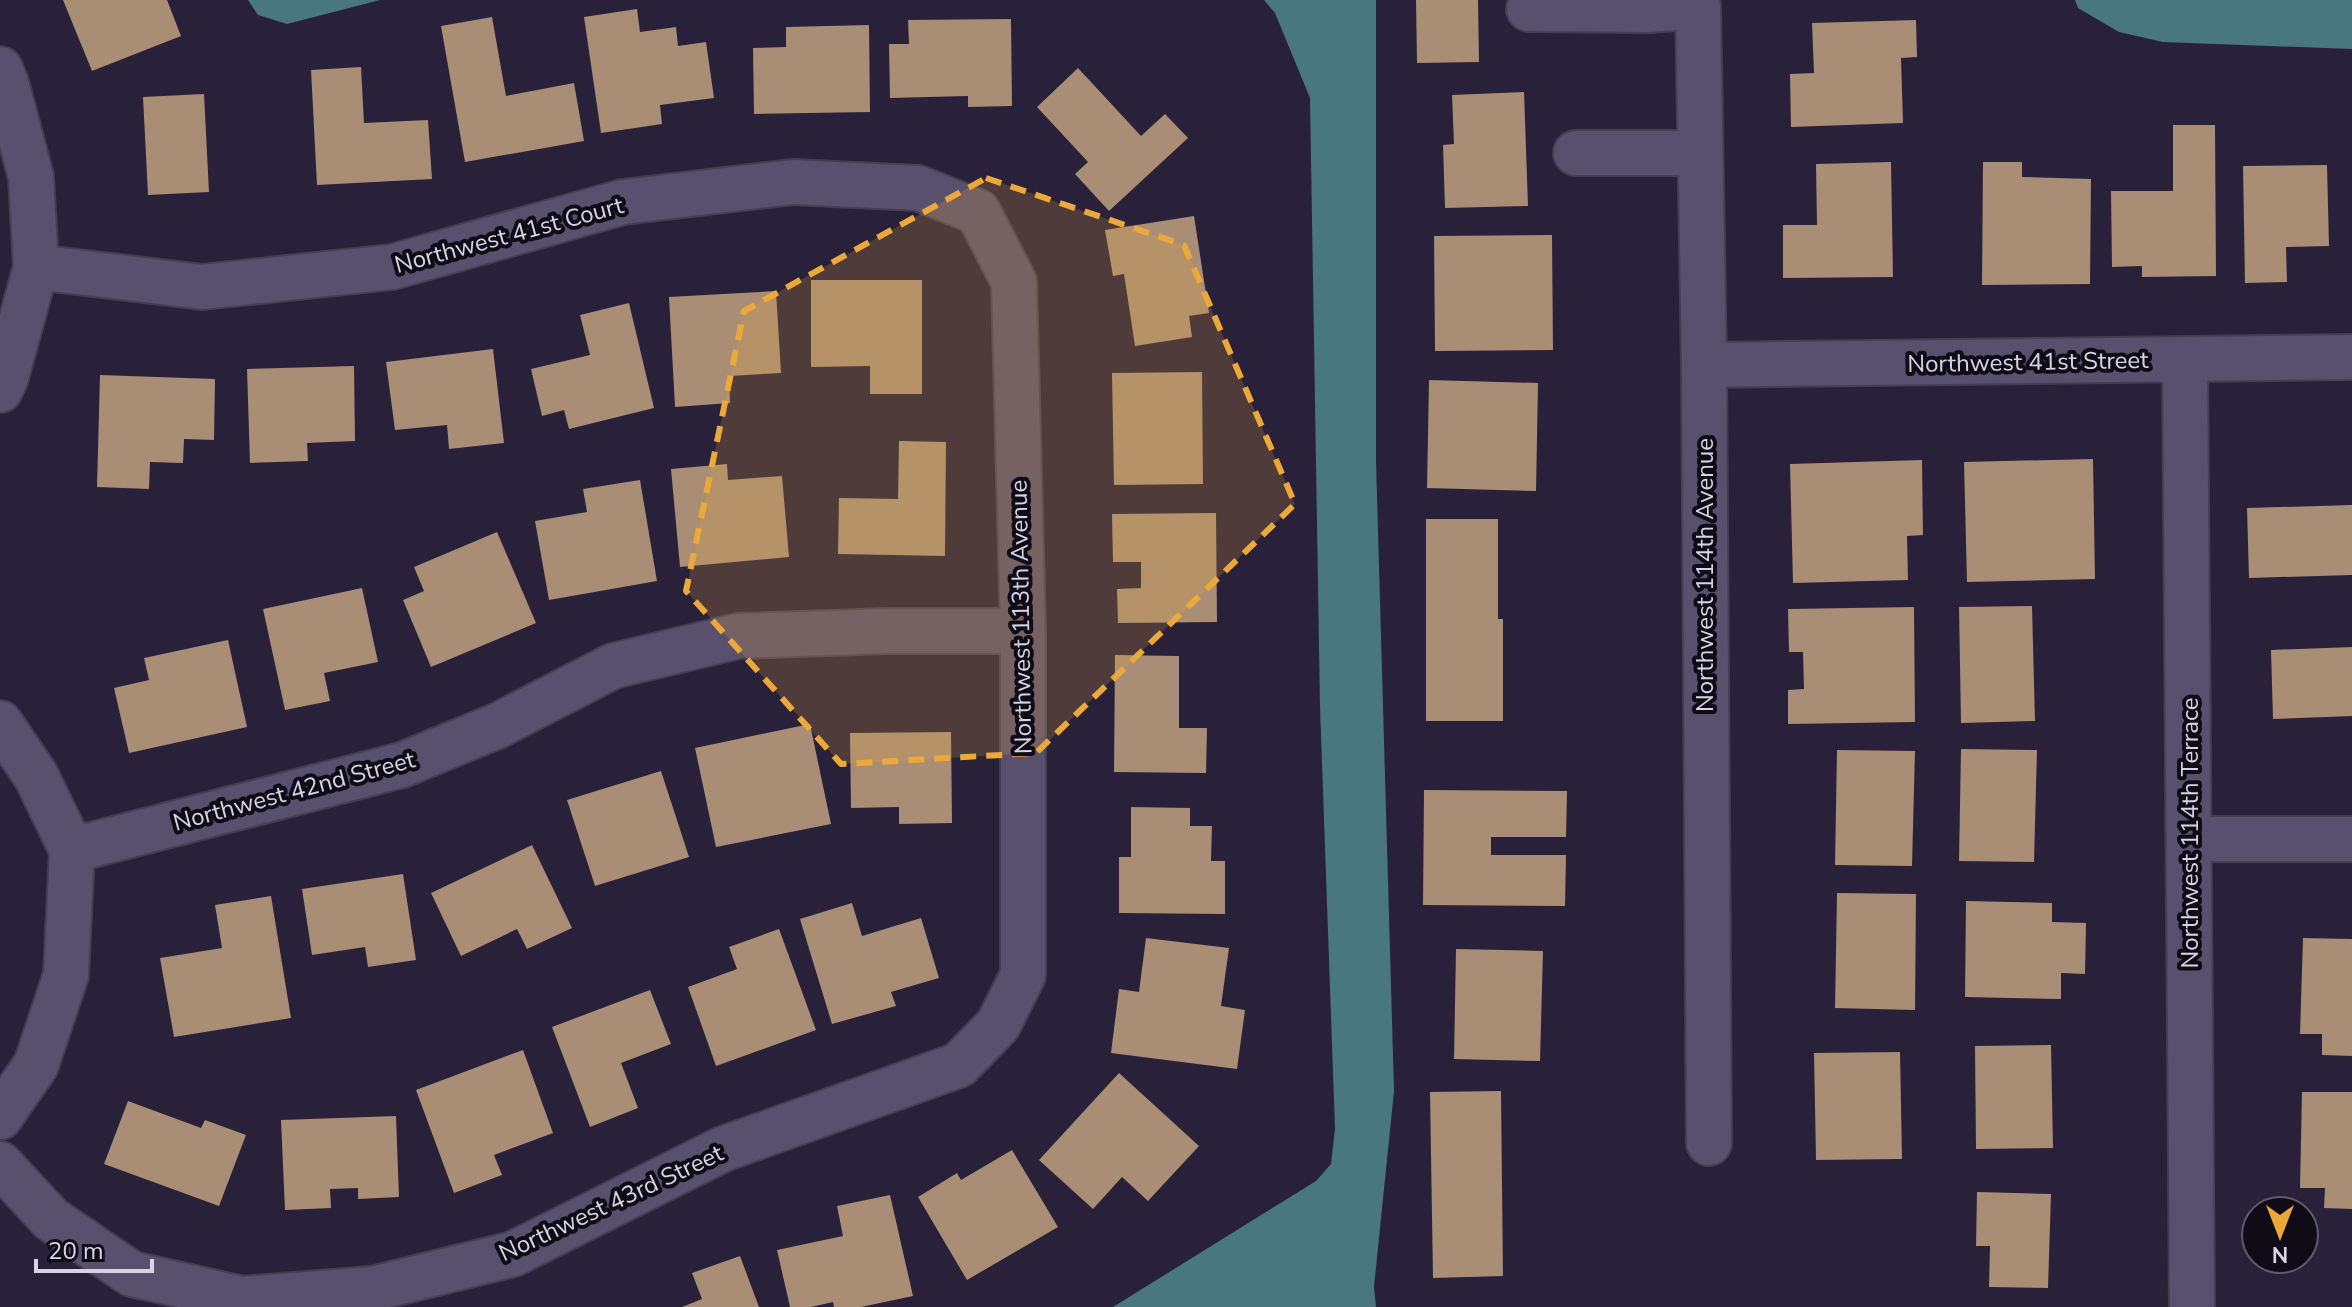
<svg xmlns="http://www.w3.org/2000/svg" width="2352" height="1307" font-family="'Nunito Sans',sans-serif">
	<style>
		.water { fill: #48787d }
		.building { fill: #a98d75 }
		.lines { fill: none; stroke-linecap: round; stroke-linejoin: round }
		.minor-casing { stroke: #453e53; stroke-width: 48 }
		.minor { stroke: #59506d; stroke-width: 44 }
		.marked { fill: #eca93a; fill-opacity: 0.2; stroke: #eca93a; stroke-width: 6; stroke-dasharray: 16 10; stroke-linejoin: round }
		.labels { text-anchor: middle; stroke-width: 8; stroke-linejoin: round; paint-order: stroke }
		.street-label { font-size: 24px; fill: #d8d3e4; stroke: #100c17 }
	</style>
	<rect width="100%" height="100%" fill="#292039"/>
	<!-- water -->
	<path class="water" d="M248 0H380L287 24 258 15Z
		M1264 0H1376V461L1394 1091 1374 1287 1376 1307H1113L1316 1181 1331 1164 1335 1129 1320 706 1310 98 1275 13Z
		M2075 0H2352V49L2163 42 2119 32 2078 8Z"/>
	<!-- building -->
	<path class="building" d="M63 0H167L181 36 92 71Z
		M1416 0H1478L1479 62 1417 63Z
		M637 9 640 32 676 27 678 46 706 42 714 98 660 105 662 124 601 133 584 17Z
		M492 17 506 96 574 83 584 141 465 162 441 26Z
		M1011 19 1012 106 968 107V96L890 98 889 44H909L908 20Z
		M1916 20 1917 57 1901 58 1903 123 1791 127 1790 74 1814 73 1812 23Z
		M869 25 870 112 754 114 753 48 786 47V27Z
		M361 67 364 123 428 120 432 179 317 185 311 70Z
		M1078 68 1141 136 1165 114 1188 138 1109 211 1075 174 1088 162 1037 107Z
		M1524 92 1528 206 1445 208 1443 145 1454 144 1452 95Z
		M204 94 209 192 148 195 143 97Z
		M2173 125H2215L2216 276 2142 277V266L2112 267 2111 191H2173Z
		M1891 162 1893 277 1783 278V225H1817L1816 164Z
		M1983 162H2022V177L2091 179 2090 284 1982 285Z
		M2327 165 2329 246 2286 247 2287 282 2245 283 2243 166Z
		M1194 216 1209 313 1189 316 1192 337 1135 346 1124 274 1113 276 1105 230Z
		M1552 235 1553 350 1435 351 1434 236Z
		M811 280H922V394H870V366L811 367Z
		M776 291 781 373 729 376 730 403 675 407 669 297Z
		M629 303 654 408 569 429 564 410 542 416 531 369 590 355 580 315Z
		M493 349 504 443 449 449 447 425 395 430 386 362Z
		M354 366 355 441 307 443 308 461 250 463 247 369Z
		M1202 372 1203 484 1114 485 1112 373Z
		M100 375 215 379 214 440 184 439 183 463 150 462 149 489 97 487Z
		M1429 380 1538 383 1536 491 1427 488Z
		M899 441 946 442 945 556 838 554 839 498 898 499Z
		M2093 459 2095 579 1967 582 1964 462Z
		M1922 460 1923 535 1907 536 1908 580 1793 583 1790 464Z
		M727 464 728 480 782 476 789 557 680 567 671 469Z
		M640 480 657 581 549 600 535 521 587 512 583 489Z
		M2352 505V575L2249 578 2247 508Z
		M1216 513 1217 622 1118 623 1117 589 1141 588V562H1113L1112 514Z
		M1426 519H1498V619H1503V721H1426Z
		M497 532 536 623 431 667 403 600 424 591 414 567Z
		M362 588 378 662 324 673 330 701 285 710 263 609Z
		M2032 606 2035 721 1961 723 1959 607Z
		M1914 607 1915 722 1788 724V690L1804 689 1803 652H1789L1788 609Z
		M228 640 247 727 129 753 114 688 149 680 144 658Z
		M2352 647V716L2273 719 2271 650Z
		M1115 655 1179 656V728H1207L1206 773 1114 772Z
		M810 724 831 824 716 847 695 748Z
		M951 732 952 823 899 824V807L851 808 850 733Z
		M1961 749 2037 750 2034 862 1959 861Z
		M1837 750 1915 751 1912 866 1835 865Z
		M661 771 689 857 595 886 567 800Z
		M1424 790 1567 791 1566 837H1491V855H1566L1565 906 1423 905Z
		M1131 807 1190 808V826H1212L1211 861H1225V914L1119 913V857H1131Z
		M532 845 572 928 527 949 517 929 461 956 431 893Z
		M403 874 416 960 368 967 365 947 312 955 302 889Z
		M1837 893 1916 894 1915 1010 1835 1008Z
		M271 896 291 1018 174 1037 160 958 222 948 215 905Z
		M1966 901 2052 903V922L2086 923 2085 974 2061 973V999L1965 997Z
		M852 903 862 936 921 918 939 978 891 992 896 1006 832 1024 800 919Z
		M779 929 816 1030 716 1066 688 987 737 969 729 947Z
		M1146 938 1229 948 1221 1006 1245 1010 1237 1069 1111 1053 1119 989 1139 992Z
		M2303 938 2352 939V1056L2322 1055V1034H2300Z
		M1456 949 1543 951 1540 1061 1454 1059Z
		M650 990 671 1044 621 1063 638 1108 590 1127 552 1027Z
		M2051 1045 2053 1148 1976 1149 1975 1046Z
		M523 1050 553 1133 494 1155 502 1175 454 1193 416 1090Z
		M1900 1052 1902 1159 1816 1160 1814 1053Z
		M1119 1073 1199 1146 1148 1201 1122 1177 1093 1209 1039 1160Z
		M1501 1091 1503 1276 1433 1278 1430 1092Z
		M2302 1092H2352V1209L2324 1208 2325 1188H2300Z
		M128 1101 201 1128 205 1120 246 1135 219 1206 104 1164Z
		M396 1116 399 1197 358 1199V1188L330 1189 331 1208 285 1210 281 1120Z
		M1012 1150 1058 1227 967 1280 918 1197 957 1173 961 1180Z
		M1977 1192 2051 1194 2048 1288 1989 1287 1990 1246H1976Z
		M890 1195 913 1296 861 1307H834L833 1302 811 1307H790L777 1250 843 1236 837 1206Z
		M740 1256 759 1307H682L702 1299 692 1273Z"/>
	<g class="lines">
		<!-- minor casing -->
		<g class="minor-casing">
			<path id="minor" d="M1529 9 1649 10 1698 6 1704 365 1709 1143
				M0 69 6 83 31 177 36 267 6 377 0 390
				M1576 153H1700
				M2185 360 2192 1307
				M1704 365 2352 357
				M0 723 36 776 72 850 66 975 36 1065 0 1117
				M2190 839H2352
				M72 850 402 765 497 726 613 666 738 636 889 631H1023
				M0 1164 51 1219 132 1274 242 1299 372 1289 513 1254 723 1149 959 1065 998 1025 1023 975V631L1014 282 978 212 918 188 793 182 623 202 392 267 202 287 36 267"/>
		</g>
		<!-- minor -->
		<use href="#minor" class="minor"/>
	</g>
	<!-- marked area -->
	<path class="marked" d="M986 178 1184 245 1295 504 1036 753 841 764 686 591 744 311Z"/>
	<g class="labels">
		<!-- street labels -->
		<g class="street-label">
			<text transform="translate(509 235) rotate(-15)" y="8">Northwest 41st Court</text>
			<text transform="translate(2028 362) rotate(-1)" y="8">Northwest 41st Street</text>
			<text transform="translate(1705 575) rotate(-90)" y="8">Northwest 114th Avenue</text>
			<text transform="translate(1021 617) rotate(-91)" y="8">Northwest 113th Avenue</text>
			<text transform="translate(294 791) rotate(-15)" y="8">Northwest 42nd Street</text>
			<text transform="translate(2190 833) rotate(-90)" y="8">Northwest 114th Terrace</text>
			<text transform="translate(611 1203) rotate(-25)" y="8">Northwest 43rd Street</text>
		</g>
	</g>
	<!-- north arrow -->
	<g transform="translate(2280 1235) rotate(180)"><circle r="38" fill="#100c17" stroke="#605c69" stroke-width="2"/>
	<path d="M0-6L14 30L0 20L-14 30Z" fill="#eca93a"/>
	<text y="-12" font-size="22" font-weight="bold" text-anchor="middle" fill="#d8d3e4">N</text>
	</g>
	<!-- scale -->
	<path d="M36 1259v12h116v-12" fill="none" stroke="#d8d3e4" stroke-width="4"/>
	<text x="48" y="1259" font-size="24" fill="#d8d3e4" stroke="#100c17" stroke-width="6" paint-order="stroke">20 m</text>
</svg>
